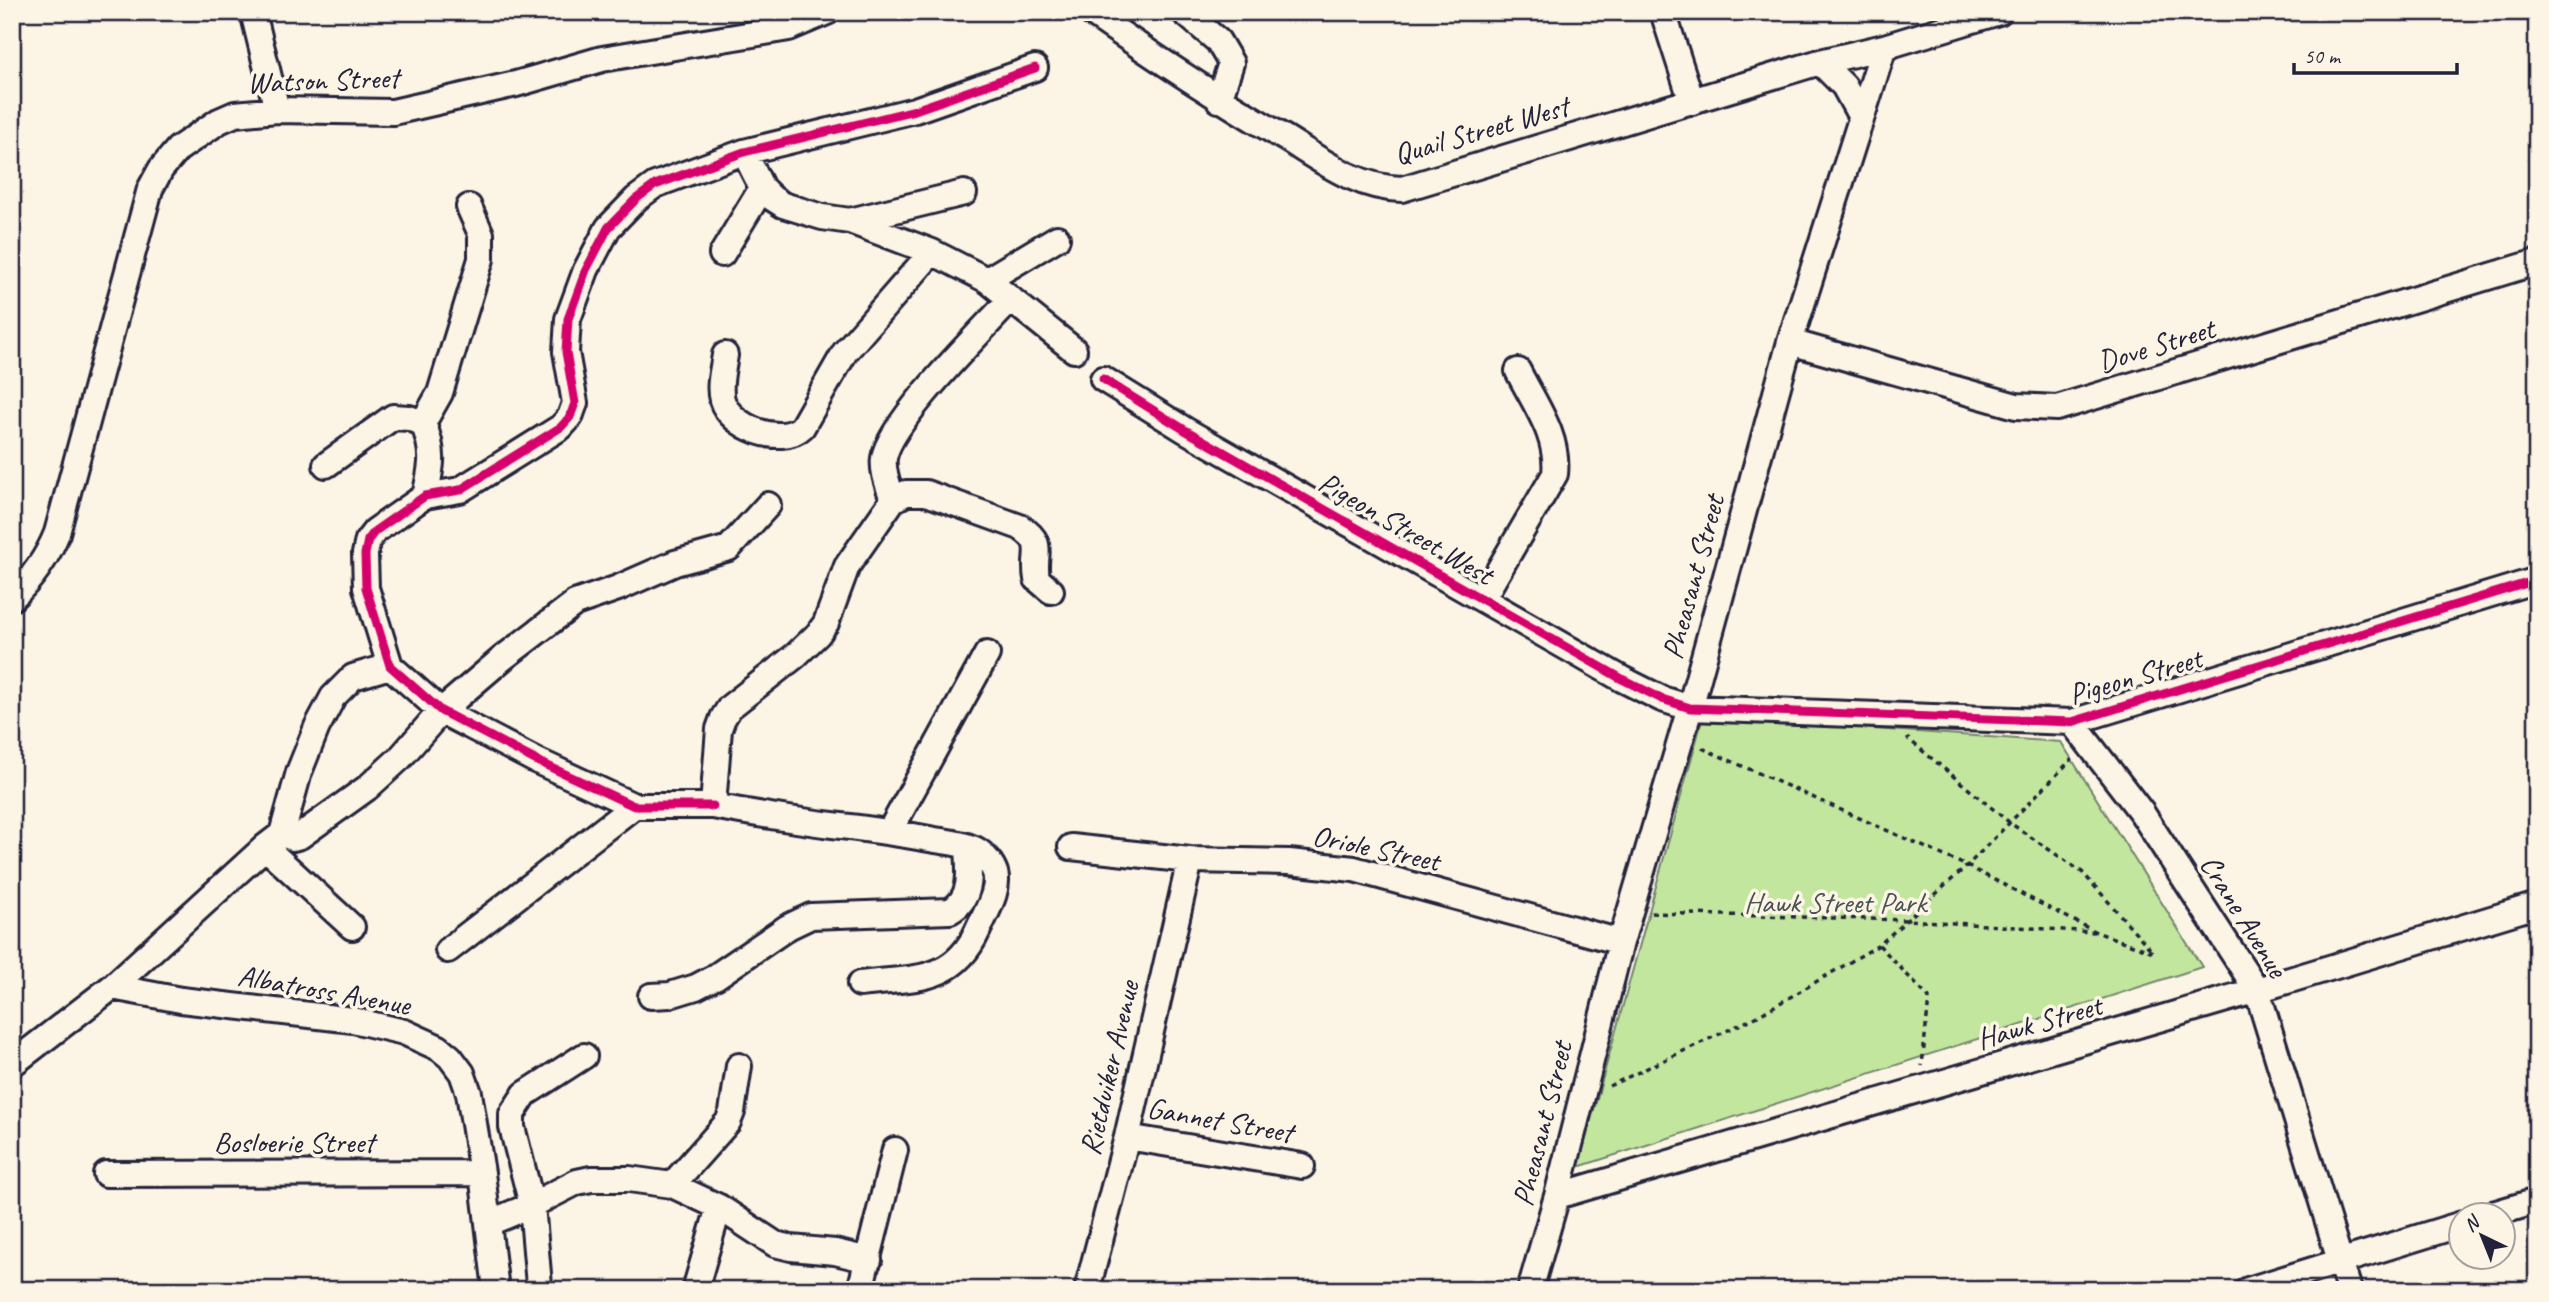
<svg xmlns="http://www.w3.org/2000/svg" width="2549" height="1302" font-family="Caveat,sans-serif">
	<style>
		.green { fill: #c3e69f; stroke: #72846d; stroke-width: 2 }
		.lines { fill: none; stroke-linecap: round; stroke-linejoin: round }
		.minor-casing { stroke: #22223b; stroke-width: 30 }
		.path { stroke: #22223b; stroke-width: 3.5; stroke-dasharray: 5 5; stroke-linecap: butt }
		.minor { stroke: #fcf5e5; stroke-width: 24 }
		.cycleway-casing { stroke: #fcf5e5; stroke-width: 13 }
		.cycleway { stroke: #d6006c; stroke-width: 9 }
		.labels { text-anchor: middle; stroke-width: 7; stroke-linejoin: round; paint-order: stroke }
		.street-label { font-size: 30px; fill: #22223b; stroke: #fcf5e5 }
		.park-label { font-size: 30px; fill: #4a5354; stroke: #fcf5e5 }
	</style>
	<rect width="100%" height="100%" fill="#fcf5e5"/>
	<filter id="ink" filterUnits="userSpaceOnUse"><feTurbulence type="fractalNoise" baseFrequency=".0143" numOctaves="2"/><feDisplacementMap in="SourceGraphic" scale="14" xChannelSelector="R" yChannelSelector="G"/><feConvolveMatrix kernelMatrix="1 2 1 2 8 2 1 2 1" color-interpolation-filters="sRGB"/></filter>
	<g filter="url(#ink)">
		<!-- green -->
		<path class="green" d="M1703 717 2061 742 2202 967 1578 1167Z"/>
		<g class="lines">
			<!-- minor casing -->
			<g class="minor-casing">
				<path id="minor" d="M253 12 277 110
					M1090 12C1154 57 1218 99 1285 138 1321 160 1357 188 1402 189L1820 62 1884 47 1999 12
					M1184 12 1218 41 1231 63 1219 100
					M1663 12 1692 102
					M1820 62 1844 86 1861 117
					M744 152 762 188 772 198 783 205 822 217 850 221 964 193
					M850 221 932 252 987 280 1074 350
					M722 254 762 188
					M987 280 1057 238
					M1790 342 2016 406 2057 408 2537 262
					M725 355C723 369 718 386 722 400 730 427 781 447 802 427L845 352 932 252
					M1103 379 1185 430 1622 679 1662 699 1690 708 2072 722 2537 580
					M423 423 440 393 481 259V234L469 207
					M326 465 393 417 409 418 423 423C435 452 432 466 425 496
					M893 500 906 493H926L1020 527C1047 544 1032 553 1037 579L1051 591
					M12 598C32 579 47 558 57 533L150 189 161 169 178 149 219 121 235 114 277 110 393 112 516 84 602 59 789 28 827 12
					M1482 599 1555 474C1559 436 1535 405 1518 371
					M2072 722 2142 813 2257 990 2349 1290
					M713 806H634L535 760 441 711 390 666 366 588 365 554 368 540 375 531 425 496 460 490 561 427 570 417 575 403 566 352 568 319 586 270 608 228 636 199 655 185 744 152 915 110 1035 68
					M890 831 987 654
					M282 834 293 838 300 836 367 788 400 758 441 711 503 658 575 603 618 588 675 563 729 548 768 505
					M265 847 352 927
					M1071 847 1190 860 1289 862 1354 869 1621 942
					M448 950 634 806
					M860 984C912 977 953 985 978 930 985 914 1002 887 994 870 990 861 981 851 972 848 960 843 947 842 935 840 898 833 861 828 824 824 787 819 750 813 713 806L719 729 723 718 730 707 795 656 818 634 826 623 847 566 893 500C889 487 882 472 884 458 890 421 982 331 1011 299
					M112 987 181 1000 353 1020 404 1032 439 1048 450 1057 462 1073 469 1093 482 1173 496 1290
					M651 996 670 995 696 987 715 977 788 927 811 916 950 911C974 898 969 870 968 847
					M12 1064 112 987 265 847 282 834 299 772 317 727 333 697 353 677 390 666
					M1127 1137 1302 1166
					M106 1174 482 1173
					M672 1185 728 1122 732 1112 739 1066
					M1557 1196 2257 990 2537 905
					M2493 1214 2537 1201
					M489 1223 532 1205 577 1182 591 1179H629L672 1185 719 1207 775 1244 791 1248 835 1252 869 1260
					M539 1285 532 1205 512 1127V1114L525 1094 584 1056
					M695 1290 719 1207
					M860 1290 895 1150
					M1087 1290 1127 1137 1190 860
					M1530 1290 1557 1196 1621 942 1690 708 1790 342 1884 47
					M2248 1290 2462 1224"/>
			</g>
			<!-- path -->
			<path class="path" d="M1702 748 1967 866 2096 932 2153 952 2082 872 2010 823 1907 738
				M1651 913 1907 920 2094 932
				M1879 945 1929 998 1922 1066
				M1609 1086 1756 1017 1879 945 1967 866 2072 759"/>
			<!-- minor -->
			<use href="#minor" class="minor"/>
			<!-- cycleway casing -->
			<g class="cycleway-casing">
				<path id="cycleway" d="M1103 379 1185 430 1622 679 1662 699 1690 708 2072 722 2537 580
					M713 806H634L535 760 441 711 390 666 366 588 365 554 368 540 375 531 425 496 460 490 561 427 570 417 575 403 566 352 568 319 586 270 608 228 636 199 655 185 744 152 915 110 1035 68"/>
			</g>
			<!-- cycleway -->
			<use href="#cycleway" class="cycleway"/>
		</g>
	</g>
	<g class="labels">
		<!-- street labels -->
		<g class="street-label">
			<text transform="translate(323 80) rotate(-2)" y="10">Watson Street</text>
			<text transform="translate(1481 130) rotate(-16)" y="10">Quail Street West</text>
			<text transform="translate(2156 345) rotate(-17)" y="10">Dove Street</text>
			<text transform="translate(1406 528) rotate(30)" y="10">Pigeon Street West</text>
			<text transform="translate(1693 577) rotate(-75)" y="10">Pheasant Street</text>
			<text transform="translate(2135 676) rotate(-16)" y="10">Pigeon Street</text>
			<text transform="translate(1376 848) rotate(12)" y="10">Oriole Street</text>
			<text transform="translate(2244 916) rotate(58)" y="10">Crane Avenue</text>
			<text transform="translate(324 990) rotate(10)" y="10">Albatross Avenue</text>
			<text transform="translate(2039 1022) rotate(-16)" y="10">Hawk Street</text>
			<text transform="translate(1109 1068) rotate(-77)" y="10">Rietduiker Avenue</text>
			<text transform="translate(1220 1120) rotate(10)" y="10">Gannet Street</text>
			<text transform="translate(1542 1124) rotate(-76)" y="10">Pheasant Street</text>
			<text x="294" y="1152">Bosloerie Street</text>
		</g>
		<!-- park labels -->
		<g class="park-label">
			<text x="1835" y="912">Hawk Street Park</text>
		</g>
	</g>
	<!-- margin -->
	<rect width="2549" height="1302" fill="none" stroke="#fcf5e5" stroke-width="42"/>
	<rect x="21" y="21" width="2507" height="1260" fill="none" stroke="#22223b" stroke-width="2.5" filter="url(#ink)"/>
	<!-- north arrow -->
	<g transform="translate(2482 1236) rotate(317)"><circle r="33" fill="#fcf5e5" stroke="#a5a1a1" stroke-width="2"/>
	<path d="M0-5L12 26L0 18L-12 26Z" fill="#22223b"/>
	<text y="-10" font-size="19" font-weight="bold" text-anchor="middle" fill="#22223b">N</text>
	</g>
	<!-- scale -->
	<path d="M2294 63v10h163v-10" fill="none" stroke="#22223b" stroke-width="3.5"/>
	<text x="2304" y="63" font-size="21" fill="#22223b" stroke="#fcf5e5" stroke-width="5" paint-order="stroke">50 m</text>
</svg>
